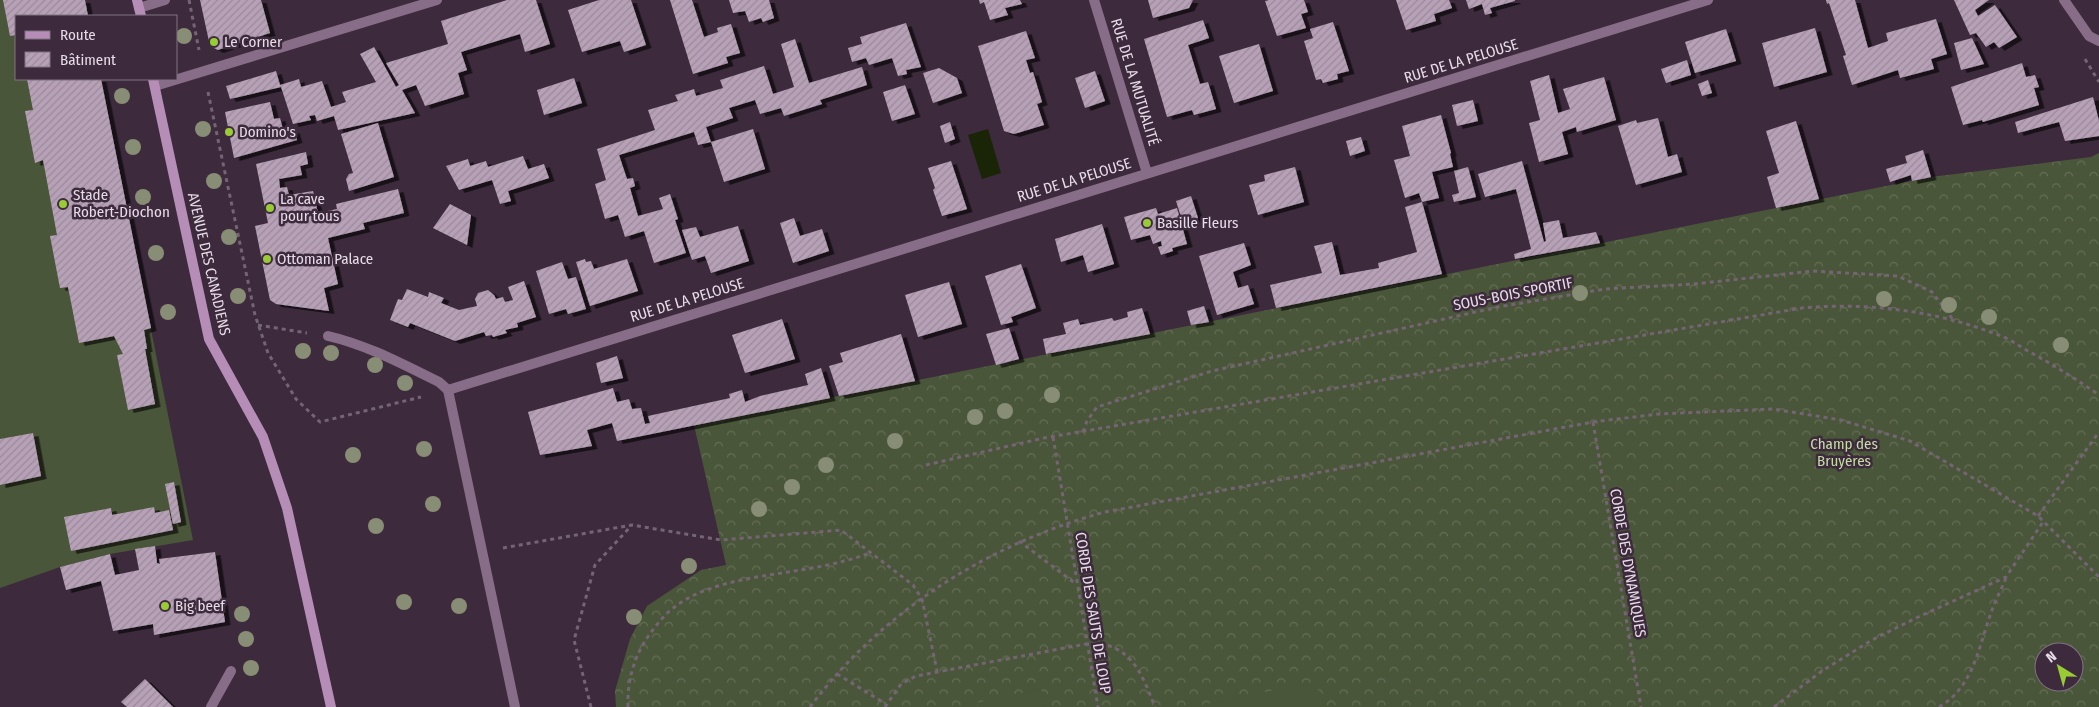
<svg xmlns="http://www.w3.org/2000/svg" width="2099" height="707" font-family="'Fira Sans Condensed',sans-serif">
	<style>
		.forest { fill: url(#forest-crowns); fill-rule: evenodd }
		.garden { fill: #4a5639 }
		.water { fill: #1a2407 }
		.building { fill: url(#building-hatch); filter: url(#shadow) }
		.lines { fill: none; stroke-linecap: round; stroke-linejoin: round }
		.path { stroke: #746474; stroke-width: 3; stroke-dasharray: 4 4; stroke-linecap: butt }
		.lane { stroke: #876d87; stroke-width: 10 }
		.street { stroke: #876d87; stroke-width: 10 }
		.secondary { stroke: #b68db7; stroke-width: 10 }
		.tree { fill: #888d75 }
		.poi-dot { fill: #99cb35; stroke: #3d2b3d; stroke-width: 2 }
		.labels { text-anchor: middle; stroke-width: 5; stroke-linejoin: round; paint-order: stroke }
		.poi-label { font-size: 15px; fill: #e8dce8; stroke: #3d2b3d; text-anchor: start }
		.street-label { font-size: 15px; fill: #e8dce8; stroke: #3d2b3d }
		.park-label { font-size: 15px; fill: #c5dda3; stroke: #3d2b3d }
	</style>
	<defs>
		<pattern id="forest-crowns" width="20" height="18" patternUnits="userSpaceOnUse" patternTransform="scale(1.25)"><rect width="20" height="18" fill="#4a5639"/><path d="M2 6a3 3 0 1 1 6 0M12 15a3 3 0 1 1 6 0" fill="none" stroke="#646e56"/></pattern>
		<pattern id="building-hatch" width="6" height="6" patternUnits="userSpaceOnUse" patternTransform="scale(1.25)"><rect width="6" height="6" fill="#b7a1b7"/><path d="M-1 1l2-2M0 6l6-6M5 7l2-2" fill="none" stroke="#9b899b"/></pattern>
		<filter id="shadow"><feDropShadow dx="5.5" dy="3" stdDeviation="0" flood-color="#0009"/></filter>
	</defs>
	<rect width="100%" height="100%" fill="#3d2b3d"/>
	<!-- forest -->
	<path class="forest" d="M2099 153V707H616L615 691 630 639 647 606 701 570 726 565 694 425 1931 177 2091 157ZM2044 652H2074V682H2044Z"/>
	<!-- garden -->
	<path class="garden" d="M0 0H85L88 16H16V79H101L193 540 110 554 60 567 0 588Z
		M1311 683 1324 696 1325 707H1192Z
		M1041 689 1045 707H978L977 703Z"/>
	<!-- water -->
	<path class="water" d="M988 129 1001 173 982 179 968 135Z"/>
	<!-- building -->
	<path class="building" d="M3 0H85L88 16H16V35L10 36Z
		M200 0H261L270 33 218 50 210 46Z
		M507 0H536L550 44 525 52 520 34 461 52 467 70 458 73 464 94 425 106 416 85 402 90 415 113 338 130 334 116 317 121 315 115 309 116 311 120 293 124 281 87 230 99 226 86 276 71 280 85 299 79 301 87 322 81 331 107 346 102 342 92 376 82 360 54 374 47 396 87 399 85 386 63 448 44 441 21Z
		M599 0H631L646 45 624 52 620 41 582 52 568 10Z
		M670 0H692L704 37 718 32 717 28 731 24 740 53 726 57 728 63 693 74Z
		M729 0H769L774 18 763 22 761 18 749 22 745 11 733 13Z
		M979 0H1020L1022 4 1005 8 1008 15 990 20 984 2 980 4Z
		M1148 0H1193L1189 8 1153 18Z
		M1269 0H1304L1308 12 1301 14 1306 28 1277 36 1265 1Z
		M1396 0H1449L1452 8 1434 14 1436 21 1406 30Z
		M1466 0H1515V1L1490 8 1492 13 1485 15 1482 4 1469 9Z
		M1826 0H1855L1868 48 1888 41 1886 33 1936 19 1947 54 1931 59 1934 69 1900 78 1898 70 1852 85 1843 56 1846 55 1829 3 1827 4Z
		M1954 0H1989L1975 10 1978 16 1995 5 2017 37 1999 48 1994 42 1986 47 1976 33 1970 35Z
		M1203 20 1209 38 1188 45 1200 84 1208 82 1216 109 1194 115 1192 110 1167 117 1144 39Z
		M1333 22 1349 71 1337 74 1338 79 1323 83 1321 79 1316 80 1304 41 1313 38 1310 29Z
		M906 23 921 67 906 70 907 74 898 76 892 58 869 65 866 58 852 62 848 48 862 44 860 37Z
		M1815 28 1827 72 1774 87 1762 43Z
		M1726 29 1736 61 1695 73 1685 42Z
		M1026 31 1035 58 1026 60 1030 73 1033 72 1042 102 1037 104 1044 125 1014 134 1004 131 978 46Z
		M1972 38 1984 64 1961 70 1954 43Z
		M795 39 809 83 862 67 867 85 820 100 822 104 784 116 781 108 760 114 755 100 729 108 733 118 706 127 711 142 698 145 694 132 619 155 627 179 633 178 635 186 630 188 638 216 663 209 659 198 670 194 678 219 675 220 686 253 654 263 644 231 625 237 618 215 605 219 595 184 606 180 597 149 655 130 648 110 678 101 675 95 694 89 696 96 723 88 720 80 764 66 773 94 794 87 781 44Z
		M1259 44 1273 91 1234 103 1219 56Z
		M1687 60 1691 75 1666 83 1661 69Z
		M2022 63 2026 77 2035 75 2039 87 2034 88 2039 105 1983 122 1982 120 1963 125 1951 87Z
		M939 68 957 78 962 93 933 103 923 73Z
		M1095 71 1105 101 1085 108 1075 78Z
		M1549 75 1558 113 1570 109 1563 89 1604 77 1616 120 1577 132 1576 127 1562 132 1568 154 1539 162 1529 123 1540 120 1530 81Z
		M574 78 582 103 544 115 537 90Z
		M27 79H101L151 328 144 330 147 349H145L155 404 128 410 117 355 123 354 114 336 79 343 68 287 60 288 50 236 57 235 43 160 35 163 25 111 33 110Z
		M1708 80 1712 93 1702 96 1698 84Z
		M905 85 915 114 892 121 883 92Z
		M2093 97 2099 121V136L2065 141 2059 122 2018 133 2015 122Z
		M1473 100 1478 121 1457 126 1452 105Z
		M270 102 274 119 280 118 284 133 294 130 297 140 234 158 225 112Z
		M1441 115 1451 153 1450 154 1453 167 1432 172 1439 198 1422 202 1419 193 1405 198 1394 160 1410 156 1402 126Z
		M1658 118 1668 157 1677 154 1682 172 1636 185 1618 126 1636 120 1637 123Z
		M1796 121 1819 199 1776 208 1767 177 1779 173 1766 131Z
		M950 122 955 139 945 143 940 126Z
		M378 123 394 177 349 191 346 179 349 174 353 173 341 134Z
		M753 129 765 169 724 182 711 142Z
		M1361 137 1365 151 1350 156 1346 141Z
		M1923 150 1931 177 1912 181 1911 175 1890 182 1886 169 1907 163 1905 156Z
		M306 152 308 164 300 166 302 175 279 179 280 188 287 187 289 195 313 191 318 213 337 209 336 204 398 189 404 213 363 223 365 229 328 238 338 284 324 288 329 311 276 304 270 300 255 226 268 223 256 164Z
		M523 156 528 169 544 164 549 178 508 191 511 201 500 204 492 180 459 190 446 166 468 159 470 166 486 161 488 167Z
		M951 161 967 209 942 216 933 190 935 188 928 168Z
		M1522 161 1544 242 1546 241 1543 223 1559 220 1563 238 1596 232 1600 243 1515 259 1514 254 1531 249 1516 189 1485 197 1478 174Z
		M1295 167 1304 202 1258 215 1249 185 1265 181 1264 175Z
		M1468 167 1476 197 1454 202 1452 195 1459 193 1454 171Z
		M1191 196 1198 218 1183 223 1176 201Z
		M1422 202 1442 274 1276 308 1270 285 1322 273 1314 246 1332 242 1340 275 1379 268 1378 263 1417 252 1405 207Z
		M450 204 471 215 467 245 433 228Z
		M1156 208 1158 214 1177 208 1187 244 1172 248 1173 251 1161 255 1158 247 1162 246 1161 241 1153 244 1150 235 1131 240 1124 217Z
		M794 218 800 236 822 229 829 251 793 263 780 223Z
		M1102 224 1114 264 1088 272 1083 255 1061 262 1055 239Z
		M738 226 749 261 711 273 705 256 692 260 682 230 696 227 700 237Z
		M1244 243 1251 265 1233 272 1238 288 1248 285 1254 304 1217 315 1199 256Z
		M585 259 586 262 591 261 594 269 627 259 638 291 590 306 576 262Z
		M562 262 568 279 576 277 586 309 568 314 566 309 549 314 536 271Z
		M1021 264 1036 308 1011 317 1013 322 1001 325 985 276Z
		M524 281 536 317 517 323 518 327 505 330 507 333 493 337 492 335 486 336 484 332 455 341 410 323 408 327 390 320 398 299 402 300 407 289 428 297 429 292 444 298 441 303 459 310 477 306 475 299 478 293 488 290 494 295 496 299 503 297 505 302 513 300 508 287Z
		M949 282 962 324 918 337 905 295Z
		M1204 306 1209 322 1191 325 1187 311Z
		M1142 308 1150 334 1046 354 1043 339 1066 334 1063 323 1078 319 1080 325 1112 318 1114 321 1128 317 1127 312Z
		M782 319 795 359 745 373 732 335Z
		M1009 328 1019 359 996 365 986 334Z
		M901 334 915 381 839 396 829 366 843 362 840 353Z
		M617 356 623 378 601 383 596 363Z
		M821 368 830 398 617 441 612 423 587 430 592 446 540 455 528 412 613 388 617 402 629 399 632 409 641 408 645 424 650 423 648 416 730 398 729 394 742 390 745 402 760 396 808 385 805 374Z
		M33 433 41 476 0 485V439Z
		M174 482 181 522 173 524 165 484Z
		M154 507 155 513 169 510 173 530 71 551 64 517 111 508 112 515Z
		M155 546 157 563 160 564 159 559 215 552 225 622 154 635 153 624 113 631 101 581 66 590 60 567 110 554 115 575 139 570 135 549Z
		M145 679 173 707H127L121 702Z"/>
	<g class="lines">
		<!-- path -->
		<path class="path" d="M189 0 199 50
			M2085 59 2099 82
			M208 92 255 315 268 353 296 399 320 422 421 397
			M258 325 307 333
			M1593 422 1641 707
			M1083 432 1087 421 1097 407 1212 371 1498 307 1605 289 1694 284 1813 271 1898 276 1932 292 1954 321
			M1053 437 1098 707
			M926 465 1044 438 1802 308C1869 302 1938 311 2001 336 2010 339 2019 346 2028 351 2052 364 2076 379 2099 395
			M2038 516 2099 432
			M1019 541 1076 584
			M503 548 632 525 721 540 841 530 913 585 922 599 937 671
			M837 674 886 704
			M591 707 574 640 595 565 632 525
			M628 707C627 681 634 656 649 635 656 626 663 616 672 609 714 574 792 576 844 561 853 559 861 556 870 553
			M810 707C882 611 990 543 1105 512L1593 422 1658 414 1773 409 1841 420 1910 441 2038 516 2099 577
			M885 707 901 684 916 676 1086 644C1093 644 1100 644 1106 645 1135 652 1145 682 1155 707
			M1774 707 1822 671 1872 640 1916 618 2006 577 2043 522
			M1939 707C1974 687 1979 645 1992 610 1996 599 2002 588 2006 578"/>
		<!-- lane -->
		<path class="lane" d="M139 8 165 0
			M328 336C367 345 402 364 439 382L448 390
			M211 707 231 671"/>
		<!-- street -->
		<path class="street" d="M1094 0 1147 173
			M2064 0 2089 36 2099 41
			M155 86 437 0
			M515 707 448 390 1708 0"/>
		<!-- secondary -->
		<path class="secondary" d="M137 0 141 16
			M153 79 209 339 263 437 287 508 331 707"/>
	</g>
	<!-- trees -->
	<g class="tree">
		<circle cx="184" cy="36" r="8"/>
		<circle cx="122" cy="96" r="8"/>
		<circle cx="203" cy="129" r="8"/>
		<circle cx="133" cy="147" r="8"/>
		<circle cx="214" cy="181" r="8"/>
		<circle cx="143" cy="197" r="8"/>
		<circle cx="229" cy="237" r="8"/>
		<circle cx="156" cy="253" r="8"/>
		<circle cx="1580" cy="293" r="8"/>
		<circle cx="238" cy="296" r="8"/>
		<circle cx="1884" cy="299" r="8"/>
		<circle cx="1949" cy="305" r="8"/>
		<circle cx="168" cy="312" r="8"/>
		<circle cx="1989" cy="317" r="8"/>
		<circle cx="2061" cy="345" r="8"/>
		<circle cx="303" cy="351" r="8"/>
		<circle cx="331" cy="353" r="8"/>
		<circle cx="375" cy="365" r="8"/>
		<circle cx="405" cy="383" r="8"/>
		<circle cx="1052" cy="395" r="8"/>
		<circle cx="1005" cy="411" r="8"/>
		<circle cx="975" cy="417" r="8"/>
		<circle cx="895" cy="441" r="8"/>
		<circle cx="424" cy="449" r="8"/>
		<circle cx="353" cy="455" r="8"/>
		<circle cx="826" cy="465" r="8"/>
		<circle cx="792" cy="487" r="8"/>
		<circle cx="433" cy="504" r="8"/>
		<circle cx="759" cy="509" r="8"/>
		<circle cx="376" cy="526" r="8"/>
		<circle cx="689" cy="566" r="8"/>
		<circle cx="404" cy="602" r="8"/>
		<circle cx="459" cy="606" r="8"/>
		<circle cx="242" cy="614" r="8"/>
		<circle cx="634" cy="617" r="8"/>
		<circle cx="246" cy="639" r="8"/>
		<circle cx="251" cy="668" r="8"/>
	</g>
	<!-- markers -->
	<g class="poi-dot">
		<circle cx="214" cy="42" r="5"/>
		<circle cx="229" cy="132" r="5"/>
		<circle cx="63" cy="204" r="5"/>
		<circle cx="270" cy="208" r="5"/>
		<circle cx="1147" cy="223" r="5"/>
		<circle cx="267" cy="259" r="5"/>
		<circle cx="165" cy="606" r="5"/>
	</g>
	<g class="labels">
		<!-- poi labels -->
		<g class="poi-label">
			<text x="224" y="47">Le Corner</text>
			<text x="239" y="137">Domino's</text>
			<text x="73" y="200">Stade<tspan x="73" dy="17">Robert-Diochon</tspan></text>
			<text x="280" y="204">La cave<tspan x="280" dy="17">pour tous</tspan></text>
			<text x="1157" y="228">Basille Fleurs</text>
			<text x="277" y="264">Ottoman Palace</text>
			<text x="175" y="611">Big beef</text>
		</g>
		<!-- street labels -->
		<g class="street-label">
			<text transform="translate(1461 61) rotate(-17)" y="5">RUE DE LA PELOUSE</text>
			<text transform="translate(1135 82) rotate(73)" y="5">RUE DE LA MUTUALITÉ</text>
			<text transform="translate(1074 180) rotate(-17)" y="5">RUE DE LA PELOUSE</text>
			<text transform="translate(209 264) rotate(77)" y="5">AVENUE DES CANADIENS</text>
			<text transform="translate(1513 294) rotate(-11)" y="5">SOUS-BOIS SPORTIF</text>
			<text transform="translate(687 300) rotate(-17)" y="5">RUE DE LA PELOUSE</text>
			<text transform="translate(1628 563) rotate(80)" y="5">CORDE DES DYNAMIQUES</text>
			<text transform="translate(1093 613) rotate(81)" y="5">CORDE DES SAUTS DE LOUP</text>
		</g>
		<!-- park labels -->
		<g class="park-label">
			<text x="1844" y="449">Champ des<tspan x="1844" dy="17">Bruyères</tspan></text>
		</g>
	</g>
	<!-- legend -->
	<rect x="15" y="15" width="162" height="65" fill="#3d2b3d" stroke="#817281"/>
	<rect x="25" y="31" width="25" height="8" fill="#b68db7" stroke="#817281"/>
	<text x="60" y="40" font-size="15" fill="#e8dce8">Route</text>
	<rect x="25" y="52" width="25" height="15" fill="url(#building-hatch)" stroke="#817281"/>
	<text x="60" y="65" font-size="15" fill="#e8dce8">Bâtiment</text>
	<!-- north arrow -->
	<g transform="translate(2059 667) rotate(323)"><circle r="24" fill="#3d2b3d" stroke="#817281"/>
	<path d="M0-4L9 19L0 12L-9 19Z" fill="#99cb35"/>
	<text y="-8" font-size="14" font-weight="bold" text-anchor="middle" fill="#e8dce8">N</text>
	</g>
</svg>
